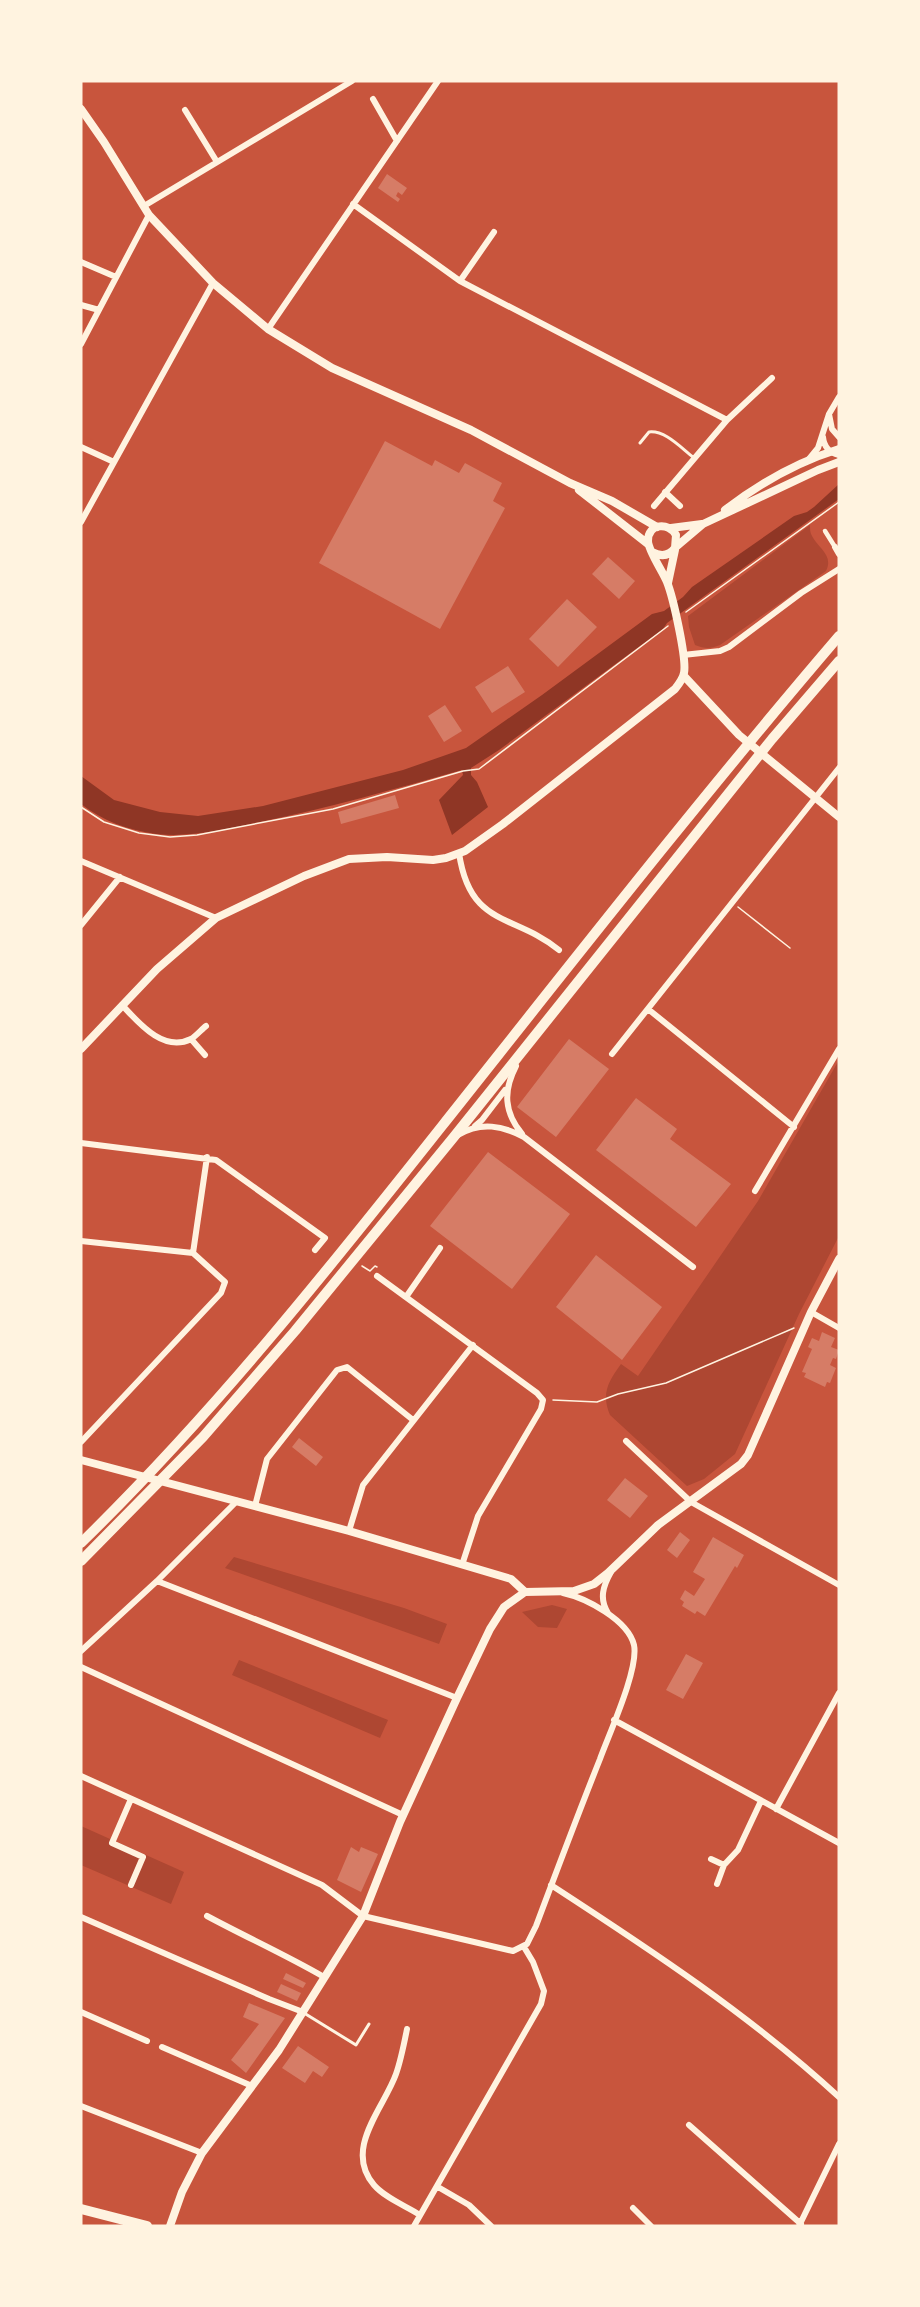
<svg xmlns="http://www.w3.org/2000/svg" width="920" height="2307" font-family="Rubik,sans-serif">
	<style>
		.green { fill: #ae4732 }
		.water { fill: #8f3625 }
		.building { fill: #d67c66 }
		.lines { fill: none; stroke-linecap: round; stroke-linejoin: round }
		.path { stroke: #fff3e0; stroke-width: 1.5 }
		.service { stroke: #fff3e0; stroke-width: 3 }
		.pedestrian { stroke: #fff3e0; stroke-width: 4.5 }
		.minor { stroke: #fff3e0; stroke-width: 6 }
		.tertiary { stroke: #fff3e0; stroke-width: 8 }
		.trunk { stroke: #fff3e0; stroke-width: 10 }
	</style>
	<rect width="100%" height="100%" fill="#c8553d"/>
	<!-- green -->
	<path class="green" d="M810 525C810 529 810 533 812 536 818 548 834 555 826 571L720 645C710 649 705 649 695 645L689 627 688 616Z
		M839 1060V1236L799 1314 735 1454 704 1479 687 1486 610 1415C601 1394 608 1382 621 1364L638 1376 758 1201Z
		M234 1557 404 1608 447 1624 439 1644 225 1568Z
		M552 1605 567 1609 557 1628 538 1627 522 1612Z
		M239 1660 388 1720 380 1738 232 1675Z
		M81 1826 184 1872 171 1904 81 1865Z"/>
	<!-- water -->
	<path class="water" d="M839 484V499L667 623 663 629 499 750 471 768V775L477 782 488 807 452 835 439 800 463 775 462 770C395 789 328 808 260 822 226 829 191 838 156 834 128 830 103 821 81 804V776L114 800 160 812 198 816 263 806 403 770 466 748 542 695 652 614 664 611 683 597 692 587 794 516 807 512 814 507Z"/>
	<!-- building -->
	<path class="building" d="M387 174 407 188 402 195 398 192 396 196 400 199 398 202 378 188Z
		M385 441 432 466 435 460 459 473 465 463 502 483 493 501 505 508 440 629 319 563Z
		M608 557 635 581 619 599 592 574Z
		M567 599 597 627 558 667 529 639Z
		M508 666 525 692 492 713 475 687Z
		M445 705 462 731 444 742 428 716Z
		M395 795 399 808 341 824 338 812Z
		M569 1039 609 1069 556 1137 517 1107Z
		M636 1098 677 1129 670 1139 731 1184 696 1227 596 1150Z
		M488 1152 570 1214 512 1289 430 1226Z
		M596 1255 662 1307 622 1360 556 1307Z
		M822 1332 835 1338 831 1347 839 1350 836 1359 833 1358 830 1365 836 1368 830 1383 827 1382 825 1387 804 1377 806 1373 802 1372 812 1349 808 1347 812 1338 819 1341Z
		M299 1438 323 1457 316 1466 292 1447Z
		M625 1478 648 1496 630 1518 607 1500Z
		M680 1532 690 1540 677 1558 667 1550Z
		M713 1537 744 1555 737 1568 735 1566 705 1616 697 1611 695 1614 682 1606 684 1602 680 1599 685 1590 694 1596 705 1579 693 1572Z
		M686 1654 703 1663 683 1699 666 1690Z
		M351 1847 359 1852 361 1847 378 1854 361 1892 337 1880Z
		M286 1973 306 1983 303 1988 283 1979Z
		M281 1984 301 1993 297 2001 277 1992Z
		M249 2003 285 2018 246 2073 231 2060 259 2024 243 2017Z
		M298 2046 329 2067 322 2077 313 2071 305 2083 282 2068Z"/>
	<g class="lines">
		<!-- path -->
		<path class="path" d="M686 612 839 502
			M81 807 104 822 139 833 170 837 197 835 333 809 463 771 479 769 668 626
			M738 907 790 948
			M362 1266 370 1271 375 1266 377 1267
			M553 1400 597 1402 618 1394 666 1383 794 1328"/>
		<!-- service -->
		<path class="service" d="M640 443 649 432C665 430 681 448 693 457
			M304 2013 356 2045 369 2024"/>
		<!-- pedestrian -->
		<path class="pedestrian" d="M825 531 835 547"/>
		<!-- minor -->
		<path class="minor" d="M373 99 397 141
			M185 110 217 162
			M353 204 460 281 727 420
			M144 206 352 81
			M81 262 116 277
			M460 281 494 232
			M81 305 99 310
			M268 329 438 81
			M81 344 149 215
			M829 414 839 397
			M823 437C824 447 830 453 839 455
			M81 447 114 462
			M809 459 818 448 829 414 832 429 839 437
			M665 492 680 506
			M654 506 727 420 772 378
			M81 522 213 283
			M835 547 839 554
			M683 655 720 651 729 647 801 593 839 569
			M459 853C470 928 514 913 559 950
			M81 861 216 918
			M81 925 120 877
			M122 1005C138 1022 163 1053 191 1039 196 1036 202 1029 206 1026
			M648 1009 794 1127
			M191 1039 205 1055
			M612 1054 839 768
			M516 1066C503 1091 504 1112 522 1134
			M475 1126 482 1120 505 1090
			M458 1135C481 1121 503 1126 524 1137L693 1267
			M81 1143 216 1160 325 1238 315 1250
			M755 1191 839 1049
			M81 1241 193 1253 225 1282 221 1293 81 1442
			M193 1253 207 1157
			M377 1276 537 1393 543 1400 541 1409 478 1516 462 1565
			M406 1297 440 1248
			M811 1312 839 1328
			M626 1441 691 1502 839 1585
			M255 1506 267 1459 337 1370 347 1367 413 1420
			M349 1531 363 1485 473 1345
			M157 1581 457 1698
			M608 1613C599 1599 603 1586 611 1572
			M81 1651 157 1581 237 1501
			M81 1667 403 1815
			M614 1720 839 1843
			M81 1776 322 1885 363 1916 513 1951 527 1944 536 1926C557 1870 578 1814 600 1759 609 1734 639 1669 634 1645 628 1620 586 1598 563 1593
			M776 1809 839 1693
			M711 1859 724 1865
			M717 1884 724 1865 738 1850 761 1801
			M131 1885 143 1857 112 1843 131 1799
			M551 1885C651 1950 751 2016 839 2097
			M207 1916C246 1937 286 1955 324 1977
			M81 1917 269 1999 303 2012
			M81 2012 147 2041
			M407 2029C404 2044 401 2060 396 2074 384 2108 343 2149 374 2185 385 2198 406 2206 420 2215
			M162 2047 252 2086
			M81 2106 202 2153
			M689 2125 801 2224
			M438 2187 469 2205 491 2226
			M633 2208 651 2226
			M414 2226 541 2004 544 1991 533 1962 524 1947
			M799 2226 839 2144"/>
		<!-- tertiary -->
		<path class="tertiary" d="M81 109 104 142 149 215 213 283 268 329 332 368 471 430 570 483 612 501 657 527
			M579 490 648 544
			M725 510C760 483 797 462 839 449
			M671 528 702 524
			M677 546 703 524 818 470 839 462
			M668 583 675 550
			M684 676 739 735 839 817
			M81 1049 157 969 216 918 304 876 349 859 387 857 433 860 446 858 465 851 503 824 675 689C679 684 683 679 684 673 687 659 673 597 667 582 663 572 648 550 648 541 648 523 669 522 676 535L675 548C669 556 661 557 652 552
			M81 1460 349 1531 511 1579 525 1592
			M170 2226 182 2192 202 2153 279 2050 363 1916 400 1822 457 1698 490 1629 504 1607 525 1592 574 1591 594 1584 608 1573 658 1525 741 1464 748 1455 811 1312 839 1259"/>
		<!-- trunk -->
		<path class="trunk" d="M81 1543C213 1414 328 1270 442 1126 573 961 702 796 839 636
			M81 1561 203 1437 295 1331 453 1138 772 739 839 661
			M81 2209 147 2226"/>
	</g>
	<!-- border -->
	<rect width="920" height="2307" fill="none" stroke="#fff3e0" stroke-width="165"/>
</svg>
